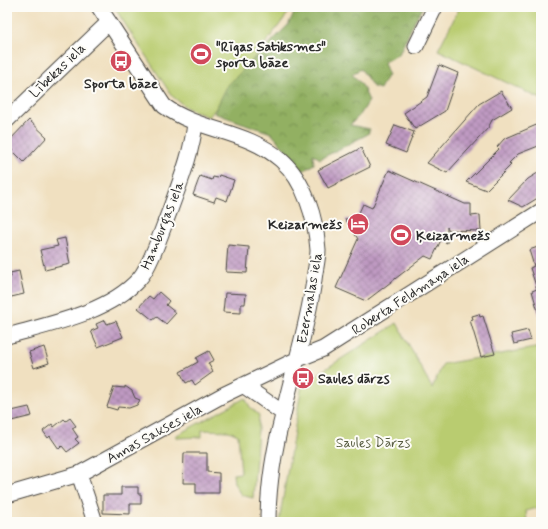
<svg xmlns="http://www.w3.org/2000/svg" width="548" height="529" font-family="Mynerve,sans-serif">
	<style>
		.green { fill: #b9cc6f; stroke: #727c4d }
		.forest { fill: url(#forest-crowns); stroke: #5e6e46 }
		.building { fill: url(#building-cross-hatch) }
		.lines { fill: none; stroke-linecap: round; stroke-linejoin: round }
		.minor-casing { stroke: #494641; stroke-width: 17 }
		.minor { stroke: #fff; stroke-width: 15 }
		.labels { text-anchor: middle; stroke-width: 4; stroke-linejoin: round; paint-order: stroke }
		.poi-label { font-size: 14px; font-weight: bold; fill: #2b2b2b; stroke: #fdfcf7; text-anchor: start }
		.street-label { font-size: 14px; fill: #2b2b2b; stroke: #fdfcf7 }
		.park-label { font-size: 14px; fill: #565b3f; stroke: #fdfcf7 }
	</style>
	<defs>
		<pattern id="forest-crowns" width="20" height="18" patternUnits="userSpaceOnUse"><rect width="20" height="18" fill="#92b062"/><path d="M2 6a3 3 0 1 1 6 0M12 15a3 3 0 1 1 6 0" fill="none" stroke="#778f51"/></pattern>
		<pattern id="building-cross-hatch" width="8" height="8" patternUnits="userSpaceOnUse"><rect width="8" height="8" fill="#bf9ac2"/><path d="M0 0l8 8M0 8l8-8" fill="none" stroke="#9b7e9e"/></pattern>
	</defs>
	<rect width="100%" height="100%" fill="#fdfcf7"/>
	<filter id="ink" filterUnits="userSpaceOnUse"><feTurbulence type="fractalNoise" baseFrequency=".025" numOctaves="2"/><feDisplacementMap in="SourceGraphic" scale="8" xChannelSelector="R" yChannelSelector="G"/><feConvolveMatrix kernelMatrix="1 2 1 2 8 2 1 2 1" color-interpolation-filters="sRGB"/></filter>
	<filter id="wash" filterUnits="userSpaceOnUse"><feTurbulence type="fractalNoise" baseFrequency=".012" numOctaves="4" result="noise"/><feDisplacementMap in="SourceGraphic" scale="16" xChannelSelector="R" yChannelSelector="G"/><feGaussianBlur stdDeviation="0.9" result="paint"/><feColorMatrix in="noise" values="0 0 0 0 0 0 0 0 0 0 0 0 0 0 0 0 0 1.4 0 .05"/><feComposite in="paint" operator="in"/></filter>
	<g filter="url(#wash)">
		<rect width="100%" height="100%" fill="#f0e0c0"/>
		<!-- green -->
		<path class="green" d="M114 7H293L209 117 187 108 172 96Z
			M460 7H541V99L438 50Z
			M397 323 432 388 443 364 541 347V507L526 511 527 522H279L302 384Z
			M245 398 250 407 259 415 253 498 241 495 234 483 233 474 241 473 238 435 229 431 202 430V437L178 438 175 436Z"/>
		<!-- forest -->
		<path class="forest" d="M297 7H423L415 20 399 54 384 62 388 74 380 89 373 87 361 69 352 74 362 85 369 101 360 115 350 125 370 129 368 134 320 159 313 154 314 164 303 171 271 133 214 113 227 86 288 25Z"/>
		<g id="blocks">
			<!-- building -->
			<path class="building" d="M439 65 458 73 445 111 415 129 404 113 427 97Z
				M501 91 512 108 492 120 488 128 447 173 427 163 479 104Z
				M29 120 47 137 24 162 7 145V143Z
				M541 123V145L518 154 509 163 511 165 486 190 466 182 499 149 497 147 504 139Z
				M395 125 414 132 406 153 386 145Z
				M361 148 370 167 328 188 318 170Z
				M389 170 465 204H471V216L480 215 481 231 449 230 447 227V243L441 240 432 259 425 256 366 301 336 288 358 239 345 219H356L363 204 372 208Z
				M541 171V196L523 207 508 200 528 179Z
				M219 175 234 180 227 201 216 197 214 202 193 195 200 176 212 180 213 177 218 178Z
				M65 238 70 264 45 270 40 250 58 246 56 240Z
				M228 245 249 247 247 273 226 272Z
				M541 246V315H539L532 291 537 289 530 268 534 266 529 250Z
				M19 271 24 294 7 298V278L11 277 10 273Z
				M159 292 169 301 166 305 176 313 166 324 157 317 153 320 138 308 149 296 153 299Z
				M225 293 246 294 245 304H241V313L223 312Z
				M479 314 480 317 483 316 495 354 481 357 470 320 473 319 472 316Z
				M105 320 107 324 116 321 123 337 98 347 91 331 98 328 96 324Z
				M528 330 531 340 514 344 511 334Z
				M44 347 49 363 34 368 29 352Z
				M209 351 214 360 208 363 213 372 195 385 192 380 186 383 180 372 198 362 196 358Z
				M125 386 132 391 135 398 140 400 137 405 129 408 118 407 117 410 107 407 114 387 125 388Z
				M29 407 32 416 7 422V412Z
				M70 418 76 426 72 428 78 437 75 439 79 443 67 452 62 446 59 449 50 436 48 438 43 431 52 424 54 427 64 419 66 421Z
				M184 453H207V472L219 473V493H196V483H183Z
				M121 487H138V494H141V504H130V514L103 513V495H121Z"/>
		</g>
	</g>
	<g filter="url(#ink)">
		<use href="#blocks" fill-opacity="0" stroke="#494641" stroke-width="1"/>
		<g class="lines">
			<!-- minor casing -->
			<g class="minor-casing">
				<path id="minor" d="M99 7 164 106C200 132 247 130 281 160 305 181 316 219 318 250 318 259 315 270 314 280 308 326 293 370 283 415 274 450 268 485 268 522
					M416 46 435 7
					M7 120 109 22
					M7 336C50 324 108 313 139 279 151 266 163 227 170 210 180 182 192 153 195 123
					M243 385 283 413
					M79 474 95 522
					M7 495 79 474 223 395 298 359 323 349 541 211"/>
			</g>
			<!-- minor -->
			<use href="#minor" class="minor"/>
		</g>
	</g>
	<!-- icons -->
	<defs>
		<g id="stadium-disc" transform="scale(1.15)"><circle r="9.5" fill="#d1495b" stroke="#fdfcf7"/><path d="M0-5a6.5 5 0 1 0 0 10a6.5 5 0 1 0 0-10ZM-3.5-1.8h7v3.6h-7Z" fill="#fff"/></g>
		<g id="bus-disc" transform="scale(1.15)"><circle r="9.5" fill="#d1495b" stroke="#fdfcf7"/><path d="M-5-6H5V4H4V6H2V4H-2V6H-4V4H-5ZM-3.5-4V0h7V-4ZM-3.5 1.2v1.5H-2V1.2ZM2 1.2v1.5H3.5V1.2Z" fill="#fff"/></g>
		<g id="hotel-disc" transform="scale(1.15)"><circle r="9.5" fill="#d1495b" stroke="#fdfcf7"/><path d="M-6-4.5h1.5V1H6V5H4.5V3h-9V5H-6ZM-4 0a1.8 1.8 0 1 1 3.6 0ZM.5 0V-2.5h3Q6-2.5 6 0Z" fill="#fff"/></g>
	</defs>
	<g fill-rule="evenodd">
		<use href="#stadium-disc" x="201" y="54"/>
		<use href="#bus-disc" x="121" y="61"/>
		<use href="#hotel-disc" x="358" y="224"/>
		<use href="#stadium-disc" x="401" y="235"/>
		<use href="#bus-disc" x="303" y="378"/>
	</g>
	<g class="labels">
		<!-- poi labels -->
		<g class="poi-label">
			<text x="216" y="51">"Rīgas Satiksmes"<tspan x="216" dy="16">sporta bāze</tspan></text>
			<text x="121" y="88" text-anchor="middle">Sporta bāze</text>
			<text x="342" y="229" text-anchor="end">Keizarmežs</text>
			<text x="416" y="240">Ķeizarmežs</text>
			<text x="318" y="383">Saules dārzs</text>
		</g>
		<!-- street labels -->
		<g class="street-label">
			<text transform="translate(57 70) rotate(-44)" y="5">Lībekas iela</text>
			<text transform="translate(162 225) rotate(-68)" y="5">Hamburgas iela</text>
			<text transform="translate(410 294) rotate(-33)" y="5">Roberta Feldmaņa iela</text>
			<text transform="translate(309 298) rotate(-80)" y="5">Ezermalas iela</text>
			<text transform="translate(154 433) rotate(-29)" y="5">Annas Sakses iela</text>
		</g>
		<!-- park labels -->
		<g class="park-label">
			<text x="373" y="447">Saules Dārzs</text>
		</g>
	</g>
	<!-- margin -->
	<rect width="548" height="529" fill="none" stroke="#fdfcf7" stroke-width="24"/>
</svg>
